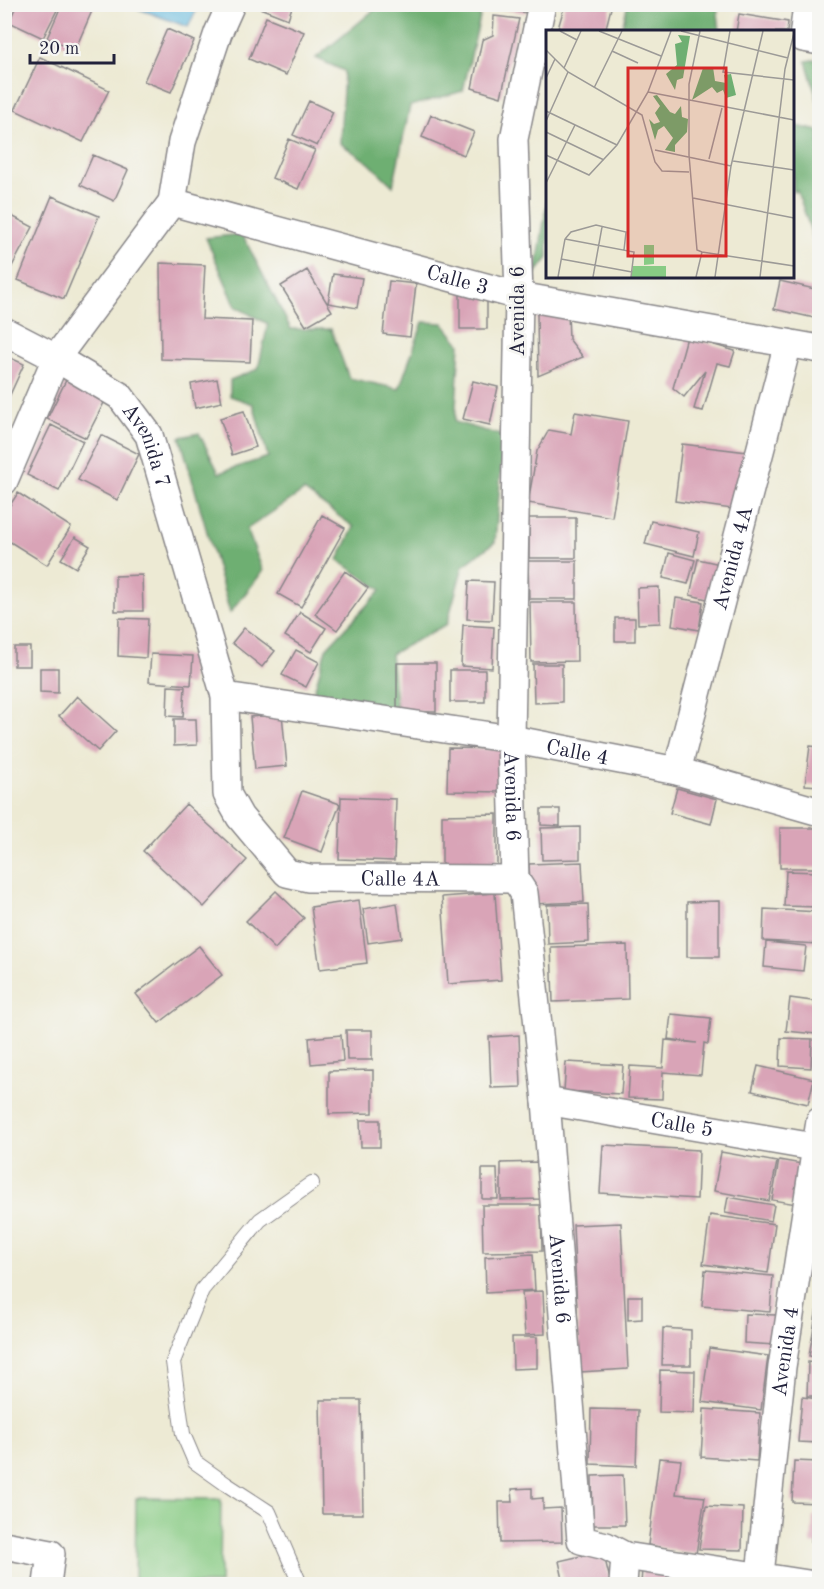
<svg xmlns="http://www.w3.org/2000/svg" width="824" height="1589" font-family="'Old Standard TT',serif">
	<style>
		.green { fill: #88cb84; stroke: #557660; stroke-width: 1.5 }
		.forest { fill: #6eaf72; stroke: #486856; stroke-width: 1.5 }
		.water { fill: #61b8de; stroke: #426d8c; stroke-width: 1.5 }
		.building { fill: #d9a4b7 }
		.lines { fill: none; stroke-linecap: round; stroke-linejoin: round }
		.service-casing { stroke: #888688; stroke-width: 16 }
		.minor-casing { stroke: #888688; stroke-width: 30 }
		.service { stroke: #fff; stroke-width: 14 }
		.minor { stroke: #fff; stroke-width: 27 }
		.labels { text-anchor: middle; stroke-width: 6; stroke-linejoin: round; paint-order: stroke }
		.street-label { font-size: 21px; fill: #22223b; stroke: #f6f6f2 }
		.inset-road { fill: none; stroke: #9c9a97; stroke-width: 1.5 }
		.view { fill: #d62828; fill-opacity: 0.15; stroke: #d62828; stroke-width: 3 }
		.inset-edge { fill: none; stroke: #22223b; stroke-width: 3 }
	</style>
	<rect width="100%" height="100%" fill="#f6f6f2"/>
	<filter id="ink" filterUnits="userSpaceOnUse"><feTurbulence type="fractalNoise" baseFrequency=".0167" numOctaves="2"/><feDisplacementMap in="SourceGraphic" scale="12" xChannelSelector="R" yChannelSelector="G"/><feConvolveMatrix kernelMatrix="1 2 1 2 8 2 1 2 1" color-interpolation-filters="sRGB"/></filter>
	<filter id="wash" filterUnits="userSpaceOnUse"><feTurbulence type="fractalNoise" baseFrequency=".008" numOctaves="4" result="noise"/><feDisplacementMap in="SourceGraphic" scale="24" xChannelSelector="R" yChannelSelector="G"/><feGaussianBlur stdDeviation="1.35" result="paint"/><feColorMatrix in="noise" values="0 0 0 0 0 0 0 0 0 0 0 0 0 0 0 0 0 1.4 0 .05"/><feComposite in="paint" operator="in"/></filter>
	<g filter="url(#wash)">
		<rect width="100%" height="100%" fill="#edead4"/>
		<!-- green -->
		<path class="green" d="M136 1498 221 1499 220 1584H135Z"/>
		<!-- forest -->
		<path class="forest" d="M628 4 717 5 720 31H621Z
			M380 5H479L480 17 463 91 410 106 393 186 369 163 340 143 344 71 316 58Z
			M819 59H820L819 105 806 61Z
			M793 125 819 131V255L797 190 793 192Z
			M548 195V258L536 273Z
			M242 234 291 329H331L349 378 399 389 423 322 443 323 460 344 455 422 504 436 495 542 463 566 447 624 391 654 397 712 313 695 326 649 381 590 338 560 354 527 304 491 247 529 263 571 230 613 180 437 199 433 219 473 268 457 253 404 230 396V380L258 369 268 324 236 307 206 238Z"/>
		<!-- water -->
		<path class="water" d="M128 5H199L188 27Z"/>
		<g id="blocks">
			<!-- building -->
			<path class="building" d="M17 4H60L43 38 9 22Z
				M62 4H95L75 50 47 38Z
				M262 4H293L288 19 260 8Z
				M495 4H527L526 13 494 8Z
				M565 4H612L605 32H557Z
				M739 14 788 22 787 32H736Z
				M494 16 519 19 501 97 472 88 482 40 493 35Z
				M266 17 304 32 286 75 249 59Z
				M167 29 194 41 171 92 144 81Z
				M40 57 109 90 83 142 15 110Z
				M309 101 333 112 317 146 293 135Z
				M431 115 474 132 464 155 422 137Z
				M289 139 315 150 298 189 272 178Z
				M93 155 128 170 114 201 80 185Z
				M52 196 99 216 64 299 18 280Z
				M4 212 33 227 10 270 4 267Z
				M160 263 205 265 202 319 252 321 250 362 161 359Z
				M307 270 332 311 306 326 281 286Z
				M333 274 362 278 357 308 328 303Z
				M389 281 416 284 410 337 383 334Z
				M780 281 819 290V319L774 309Z
				M460 292H487V329H460Z
				M537 313H568L569 339 583 357 538 376Z
				M687 337 735 351 730 366 717 363 703 411 694 409 705 371 684 397 673 388Z
				M4 355 24 364 4 408Z
				M72 368 112 387 86 438 47 419Z
				M217 379 222 402 195 408 191 384Z
				M473 381 498 387 490 425 463 419Z
				M244 411 256 447 232 455 220 418Z
				M575 412 628 421 612 517 528 503 537 451 549 430 571 434Z
				M51 425 83 441 59 491 27 475Z
				M101 435 139 454 117 500 78 480Z
				M682 444 747 452 739 510 675 501Z
				M18 493 71 527 47 565 4 538V514Z
				M322 515 345 528 301 607 278 594Z
				M529 518H576V558H529Z
				M651 521 699 532 694 556 645 544Z
				M75 537 90 546 76 568 61 559Z
				M669 553 695 560 688 584 663 578Z
				M698 559 720 564 711 600 690 595Z
				M528 561H577V599H529Z
				M345 571 368 588 337 630 315 614Z
				M142 575 143 611H115V576Z
				M469 581 494 582 492 620 467 619Z
				M659 587 660 623 638 624 637 588Z
				M676 598 703 602 699 630 672 625Z
				M530 602H576L577 661 531 662Z
				M300 612 326 628 311 652 285 636Z
				M119 618 148 619 146 658 118 656Z
				M615 618H635V641H615Z
				M463 625 494 627 492 668 461 666Z
				M244 628 275 651 262 667 232 643Z
				M14 647H30V666H14Z
				M296 650 319 662 306 687 282 675Z
				M151 654 193 656 191 685 149 682Z
				M397 663H436V712H397Z
				M533 664H562V702L534 703Z
				M40 668H58V693L40 692Z
				M450 670H485V702H450Z
				M168 686 185 687 183 717 167 716Z
				M77 696 116 731 98 751 59 716Z
				M282 714 287 766 255 769 250 717Z
				M174 719H196L197 745 174 746Z
				M810 746 819 747V786L805 785Z
				M448 748 503 749 502 792 447 791Z
				M677 788 717 799 711 824 670 813Z
				M302 791 340 804 322 852 284 838Z
				M341 797 396 799 394 861 339 859Z
				M186 804 247 860 204 907 143 851Z
				M541 809H560V826L541 825Z
				M497 814V868H442V815Z
				M580 827V859L542 860 541 828Z
				M780 828H819V868H780Z
				M582 862 584 902 531 904 529 864Z
				M786 871 819 872V907L784 906Z
				M276 891 304 918 275 949 246 921Z
				M495 893 501 980 448 984 442 897Z
				M359 900 367 963 320 969 311 907Z
				M719 901V957H687V902Z
				M397 903 402 938 368 943 363 909Z
				M588 904 589 942 548 944 547 905Z
				M764 909 819 912V944L763 941Z
				M766 942 806 946 803 971 764 967Z
				M627 945 628 999 553 1002 551 947Z
				M199 946 222 975 159 1023 136 994Z
				M790 998 819 1002 816 1034 786 1031Z
				M671 1014 711 1018 708 1044 704 1043 701 1075 663 1072 662 1099 628 1098 630 1066 663 1068 665 1040 697 1043 668 1039Z
				M346 1030H372V1060H347Z
				M341 1035 343 1061 311 1064 309 1038Z
				M519 1035 521 1087 491 1088 489 1037Z
				M781 1038 812 1039 811 1068 780 1066Z
				M566 1062 623 1065 621 1094 564 1091Z
				M758 1066 814 1079 808 1104 752 1091Z
				M373 1070V1113L329 1114V1071Z
				M360 1120H380V1147H361Z
				M603 1145 699 1150 697 1199 600 1193Z
				M721 1152 777 1162 769 1201 714 1191Z
				M779 1160 802 1164 796 1204 772 1200Z
				M540 1162 541 1199 501 1200V1163Z
				M482 1169H497L498 1199H482Z
				M728 1197 774 1205 771 1221 725 1213Z
				M482 1205H541L542 1251 483 1252Z
				M710 1215 775 1224 768 1273 703 1264Z
				M621 1223 628 1369 580 1372 573 1225Z
				M533 1254 535 1290 486 1293 485 1257Z
				M705 1270 773 1276 770 1312 702 1306Z
				M543 1291 545 1334 525 1335 522 1292Z
				M628 1296H642V1319L628 1320Z
				M818 1302H819V1358L809 1356Z
				M745 1314 776 1315 775 1345 744 1343Z
				M663 1328 691 1330V1365H662Z
				M512 1337H537V1368L513 1369Z
				M709 1348 768 1356 761 1410 702 1402Z
				M808 1362 819 1363V1396H807Z
				M660 1370 695 1371 694 1413 659 1412Z
				M802 1397 819 1399V1443L798 1442Z
				M320 1400H361L363 1514H322Z
				M591 1409 638 1410 636 1466 590 1464Z
				M704 1409 760 1413 757 1461 701 1457Z
				M659 1458 681 1460 676 1494 705 1497 696 1554 648 1545Z
				M794 1461 819 1462V1503L792 1502Z
				M623 1475 625 1525H593L592 1476Z
				M532 1488V1499L543 1498V1509L561 1508 562 1542 500 1543 499 1502H513L512 1489Z
				M706 1506 743 1508 742 1550 699 1549Z
				M813 1516H819V1545L811 1544Z
				M603 1551 611 1584H564L559 1561Z
				M642 1569 678 1571 677 1584H641Z"/>
		</g>
	</g>
	<g filter="url(#ink)">
		<use href="#blocks" fill-opacity="0" stroke="#888688" stroke-width="1.5"/>
		<g class="lines">
			<!-- service casing -->
			<g class="service-casing">
				<path id="service" d="M300 1584 269 1512 226 1484 195 1462 183 1434 173 1362 202 1290 260 1220 312 1183"/>
			</g>
			<!-- minor casing -->
			<g class="minor-casing">
				<g id="minor">
					<path id="s1" d="M542 4 514 139 519 296 511 739 515 879 524 893 546 1101 581 1540 606 1546 625 1556 808 1584"/>
					<path d="M807 4 803 38 820 41"/>
					<path id="s2" d="M172 202 519 296 820 349"/>
					<path id="s3" d="M4 331 56 358 120 396 149 435 225 696 227 794 240 817 287 873 309 878 515 879"/>
					<path d="M4 481 56 358 172 202 182 142 218 33 231 4"/>
					<path id="s4" d="M225 696 511 739 677 771 820 812"/>
					<path id="s5" d="M677 771 788 343"/>
					<path id="s6" d="M546 1101 820 1148"/>
					<path d="M4 1545 51 1554 47 1584"/>
					<path d="M623 1584 625 1556"/>
					<path id="s7" d="M759 1584 782 1367 820 1121"/>
				</g>
			</g>
			<!-- service -->
			<use href="#service" class="service"/>
			<!-- minor -->
			<use href="#minor" class="minor"/>
		</g>
	</g>
	<g class="labels">
		<!-- street labels -->
		<g class="street-label">
			<text dy="7" stroke="none"><textPath href="#s2" startOffset="296">Calle 3</textPath></text>
			<text transform="translate(517 311) rotate(-90)" y="7">Avenida 6</text>
			<text dy="7" stroke="none"><textPath href="#s3" startOffset="190">Avenida 7</textPath></text>
			<text dy="7" stroke="none"><textPath href="#s5" startOffset="220">Avenida 4A</textPath></text>
			<text dy="7" stroke="none"><textPath href="#s4" startOffset="357">Calle 4</textPath></text>
			<text dy="7" stroke="none"><textPath href="#s1" startOffset="795">Avenida 6</textPath></text>
			<text dy="7" stroke="none"><textPath href="#s3" startOffset="765">Calle 4A</textPath></text>
			<text dy="7" stroke="none"><textPath href="#s6" startOffset="138">Calle 5</textPath></text>
			<text dy="7" stroke="none"><textPath href="#s1" startOffset="1282">Avenida 6</textPath></text>
			<text dy="7" stroke="none"><textPath href="#s7" startOffset="234">Avenida 4</textPath></text>
		</g>
	</g>
	<!-- overview -->
	<g transform="translate(546 30)">
		<rect width="248" height="248" fill="#edead4"/>
		<path d="M98 215H108V234L98 235ZM87 236H120V247H85Z" fill="#88cb84"/>
		<path d="M132 5 144 6 137 48 131 50 129 60 120 44 131 35 129 14 136 12ZM167 37 169 51 180 53 178 45 185 44 190 65 180 68 177 60 171 63 166 57 146 70 157 38ZM111 65 124 82 129 84 135 76 136 87 142 89 141 102 129 115V122L119 120 127 108 118 96 112 100 109 110 103 89 108 94 114 92 109 83 114 76 107 66Z" fill="#6eaf72"/>
		<path class="inset-road" d="M14 1 31 10M53 1 115 26M135 1 242 28M154 1 143 54V125L151 220 156 222M184 1 177 42 248 50M0 20 22 42 96 85 109 132 116 141 143 142M66 21 92 33M18 38 35 1M0 48 9 29M48 58 76 1M102 62 248 90M0 81 71 115M0 91 22 42M0 102 58 130M109 120 185 136M0 125 43 145 71 115 102 62 125 1M163 129 176 78M187 131 248 140M0 153 29 95M147 168 248 188M19 209 88 222 85 247M19 209 25 202 50 195 80 202 78 220M156 222 248 236M15 229 86 242M12 247 19 209M47 247 56 197M150 247 156 222M169 247 185 136 217 1M214 247 239 39 248 3"/>
		<path class="view" d="M82 38H180V226H82Z"/>
		<rect width="248" height="248" class="inset-edge"/>
	</g>
	<!-- margin -->
	<rect width="824" height="1589" fill="none" stroke="#f6f6f2" stroke-width="24"/>
	<!-- scale -->
	<path d="M30 54v9h84v-9" fill="none" stroke="#22223b" stroke-width="3"/>
	<text x="39" y="54" font-size="18" fill="#22223b" stroke="#f6f6f2" stroke-width="4.5" paint-order="stroke">20 m</text>
</svg>
